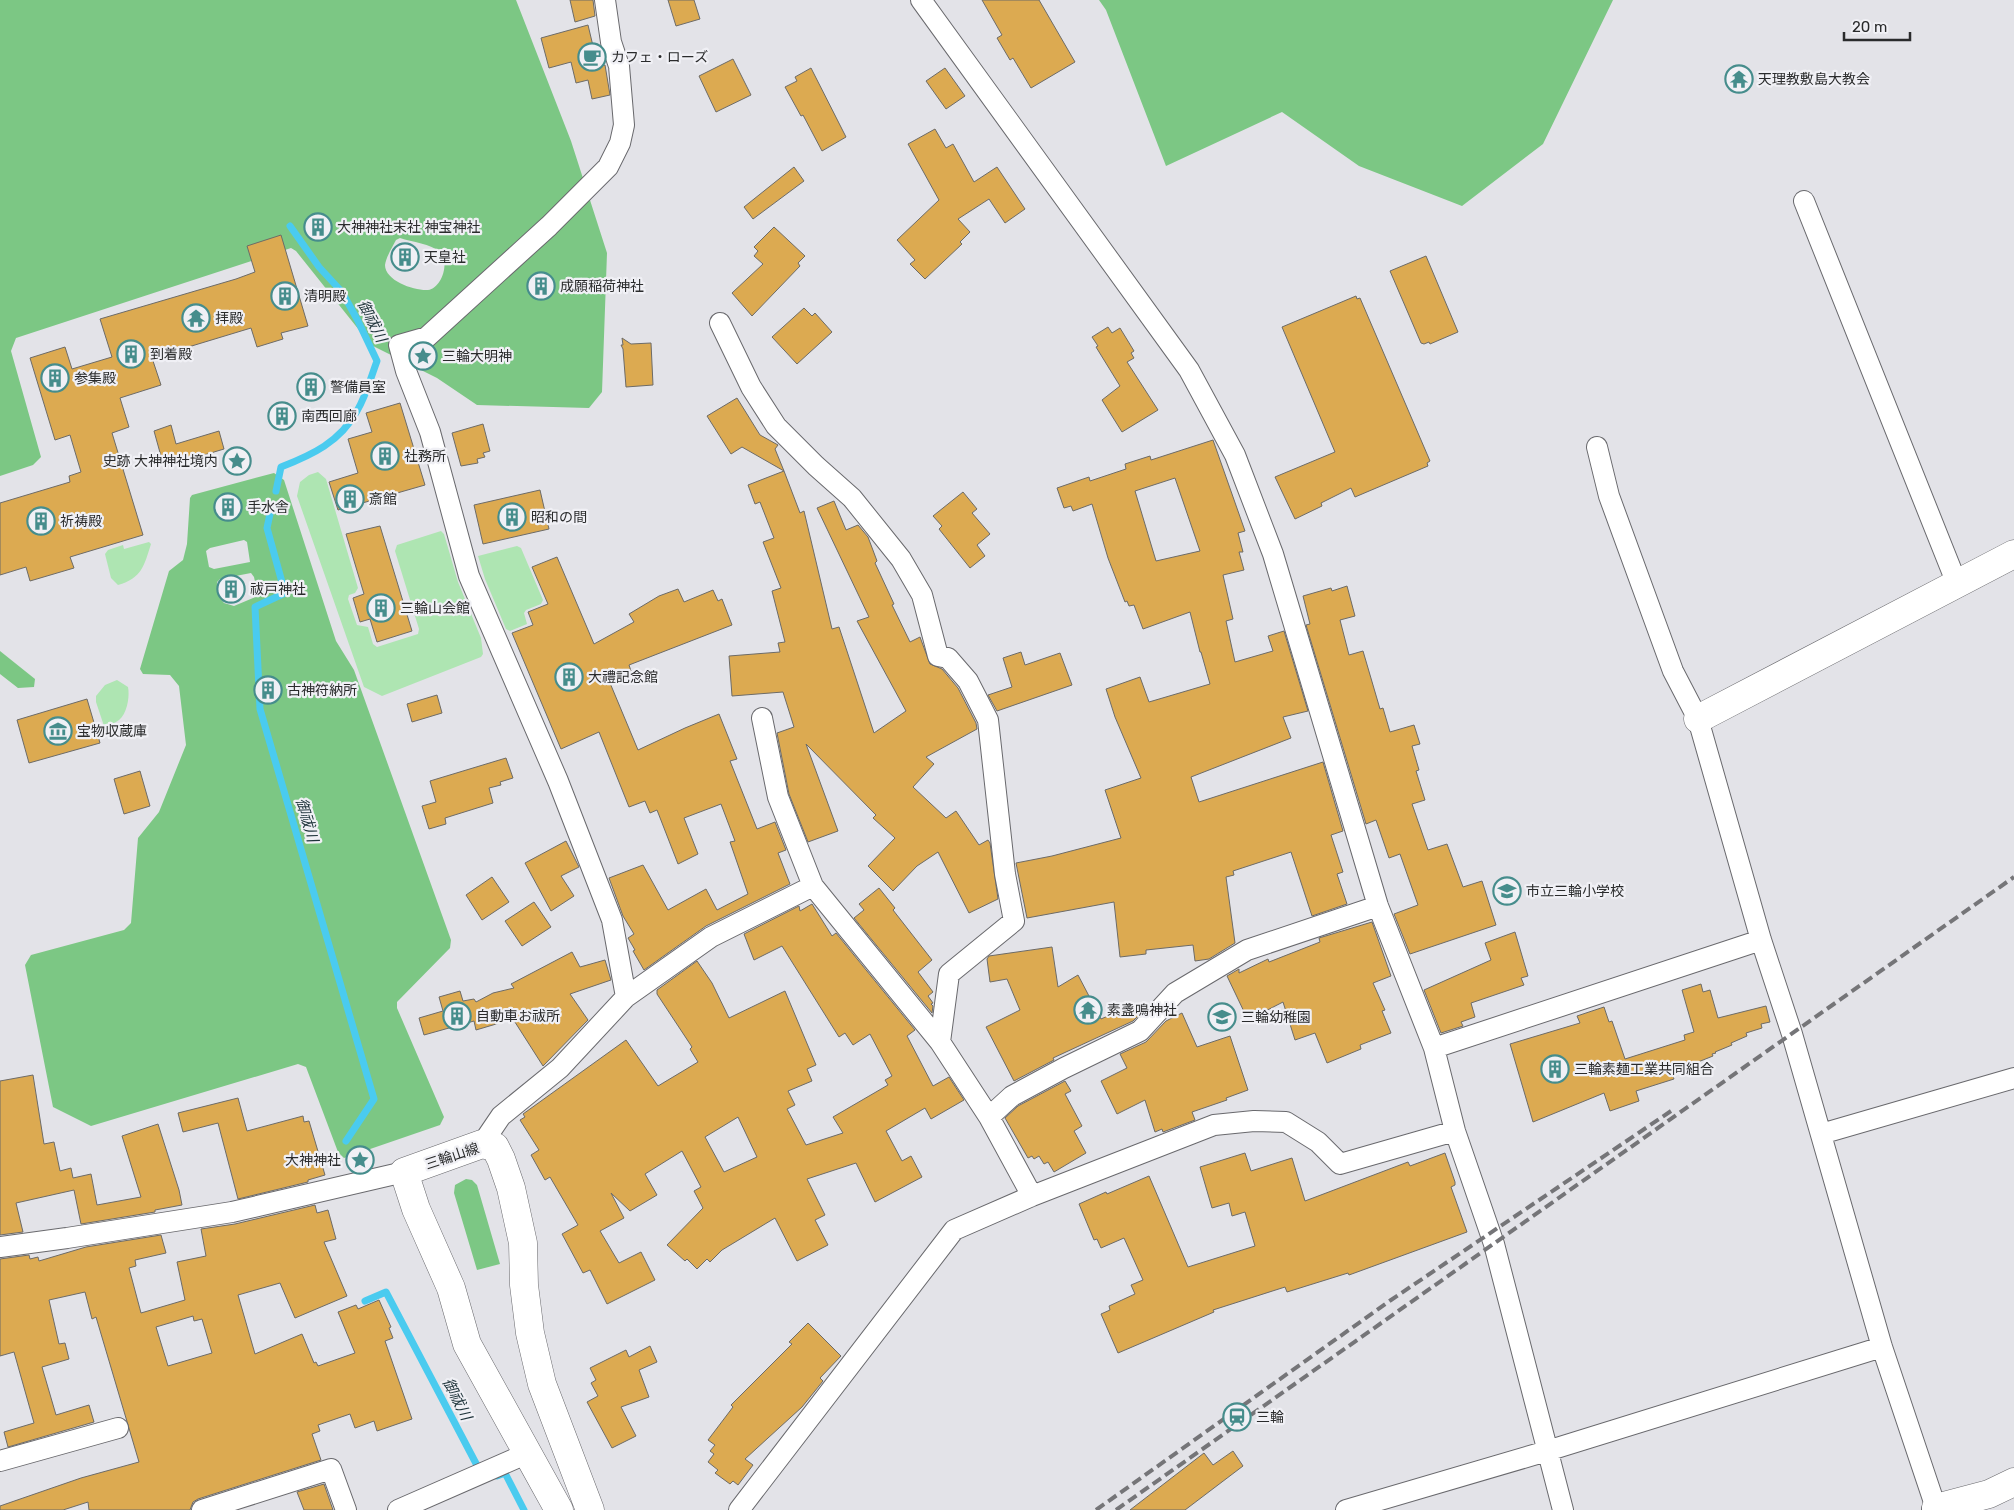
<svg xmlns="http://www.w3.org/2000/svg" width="2014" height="1510" font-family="Rubik,'Noto Sans JP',sans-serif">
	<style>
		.green { fill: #aee5b2 }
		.forest { fill: #7cc784; fill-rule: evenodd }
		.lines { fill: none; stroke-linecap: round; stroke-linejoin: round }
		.stream { stroke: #4acbef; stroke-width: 7 }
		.building { fill: #dcaa51; stroke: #6d6b67; fill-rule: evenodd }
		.street-casing { stroke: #69696d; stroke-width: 22 }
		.secondary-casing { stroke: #69696d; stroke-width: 29 }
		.street { stroke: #fff; stroke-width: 20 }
		.secondary { stroke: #fff; stroke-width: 28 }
		.rail { stroke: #757578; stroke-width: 4; stroke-dasharray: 10 5; stroke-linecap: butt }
		.labels { text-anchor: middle; stroke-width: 4.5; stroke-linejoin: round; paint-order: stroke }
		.poi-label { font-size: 14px; fill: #2a2b2c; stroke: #f0f0f5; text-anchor: start }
		.street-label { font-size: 14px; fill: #2a2b2c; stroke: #f0f0f5 }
		.water-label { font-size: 15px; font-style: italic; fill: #1d3239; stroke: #f0f0f5 }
	</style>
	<rect width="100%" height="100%" fill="#e3e3e8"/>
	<!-- green -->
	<path class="green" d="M318 472 326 479 358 588 355 593 349 595 348 599 357 625 368 627 373 644 377 647 418 634 419 629 395 551 397 545 441 531 444 534 458 582 481 638 483 654 481 657 382 696 364 687 297 496 300 482 309 475Z
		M149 542 151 544C144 566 142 578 118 585L111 578 105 554 108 550 123 545 124 549Z
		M517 546 521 548 543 600 541 604 526 610 524 613 527 624 510 631 506 629 485 579 478 556Z
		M117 680 128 687C130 697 127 717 116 722 113 724 108 724 104 726L96 702V696L105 685Z"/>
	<!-- forest -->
	<path class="forest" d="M0 0H516L571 141 607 253 602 392 589 408 477 405 437 378 371 345 296 251 291 248 16 338 11 351 41 457 33 465 0 476ZM400 238C412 242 431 244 440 252 450 262 442 288 428 290 415 291 385 281 385 265 386 257 393 246 396 240Z
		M1099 0H1613L1543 144 1462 206 1359 166 1282 112 1166 166 1106 10Z
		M274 473 284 480 336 641 354 670 451 940 450 948 397 1002V1008L444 1117 440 1125 344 1158 338 1152 306 1067 298 1064 91 1126 53 1107 25 965 31 955 124 930 131 923 138 838 159 812 186 745 179 686 170 675 143 674 140 669 169 571 183 560 187 544 190 498 192 495ZM244 540 247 542 250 562 214 569 209 567 206 551 210 548ZM251 573 254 577 258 596 234 606 224 603 220 598 217 582 220 579Z
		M0 651 35 679 34 687 18 688 0 674Z
		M466 1179 472 1180 477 1185 500 1264 477 1270 454 1193 455 1185Z"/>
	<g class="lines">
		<!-- stream -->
		<path class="stream" d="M276 491 281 467C312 455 340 442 357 411 366 396 371 377 377 361L358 321 342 292 319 267 290 226
			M270 514 267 528 285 593 255 607 260 709 374 1099 346 1141
			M365 1301 386 1292 481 1473
			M497 1476 505 1473 524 1510"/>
	</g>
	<!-- building -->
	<path class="building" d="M570 0H593L595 16 575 22Z
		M668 0H694L700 19 676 26Z
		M982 0H1039L1075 62 1031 88 1013 58 1010 60 997 38 1002 35Z
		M588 25 598 67 605 65 610 95 592 99 588 80 576 83 571 62 549 68 541 38Z
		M733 59 751 95 716 112 699 76Z
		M811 68 846 137 822 151 803 115 801 116 785 87 797 81 795 77Z
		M945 68 965 96 946 109 926 81Z
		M935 129 946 148 953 144 974 182 997 167 1025 209 1005 223 989 199 958 219 970 232 960 242 962 244 925 279 910 264 915 260 897 240 939 200 908 144Z
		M794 167 804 181 753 219 744 207Z
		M774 227 805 256 798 263 800 266 752 316 732 293 763 264 754 256 758 251 754 247Z
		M281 235 308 326 281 333 283 339 257 347 251 328 152 358 161 385 120 398 129 427 112 433 143 535 70 557 74 568 30 581 26 567 0 575V503L70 482 69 476 81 472 70 435 55 440 30 358 65 347 72 369 112 357 100 319 236 279 255 272 247 246Z
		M1426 256 1458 332 1430 344 1429 342 1424 344 1421 343 1390 271Z
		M1356 296 1357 299 1360 298 1430 461 1427 463 1428 466 1355 497 1351 488 1321 503 1322 506 1295 519 1275 477 1335 452 1282 327Z
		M804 308 812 316 815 313 832 332 797 364 772 337Z
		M1108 327 1112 333 1120 328 1134 351 1131 353 1134 358 1127 362 1158 410 1122 432 1102 400 1120 386 1096 347 1098 346 1092 337Z
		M622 338 631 344 651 343 653 385 626 387 623 349 621 345H623Z
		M737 398 760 435 778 445 775 449 784 471 742 447 731 454 707 416Z
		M400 403 425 485 338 510 329 482 358 473 348 439 372 432 366 413Z
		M483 424 490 451 483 453 485 457 477 459 478 463 461 466 452 433Z
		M171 425 176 444 219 431 224 449 164 467 154 431Z
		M1213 440 1245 531 1238 533 1243 552H1239L1244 570 1223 575 1233 619 1226 621 1235 662 1273 651 1268 636 1284 631 1308 711 1283 717 1291 738 1191 777 1199 802 1323 762 1343 831 1331 835 1343 872 1337 874 1347 904 1312 916 1291 852 1233 871 1234 875 1226 877 1235 943 1209 959 1195 961 1193 945 1146 950V954L1120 957 1114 902 1027 918 1016 863 1052 856 1121 838 1105 790 1141 778 1115 717 1106 689 1140 677 1149 702 1210 684 1201 652H1200L1190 612 1143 629 1134 605 1129 606 1127 601 1125 602 1108 558 1092 504 1073 511 1071 506 1064 508 1057 488 1089 477 1090 481 1126 469 1125 464 1150 456 1151 460ZM1175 478 1200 551 1156 561 1135 491Z
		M784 471 800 513 804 511 832 629 839 627 874 733 906 711 857 621 869 617 817 508 834 501 846 530 858 525 868 537 877 561 875 563 894 604 892 605 910 642 920 637 930 664 942 669 958 688 976 723 977 729 926 757 934 764 913 787 946 818 956 811 979 845 988 840 990 843 998 899 969 913 938 852 917 866 893 891 868 866 895 838 873 818 876 815 806 744 838 831 808 842 789 794 777 733 794 727 783 692 732 696 729 656 780 652 778 643 785 642 772 591 781 588 763 542 774 538 760 502 755 504 748 485Z
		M540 490 549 529 483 544 474 505Z
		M963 492 977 509 972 513 990 534 977 545 985 556 970 568 939 529 942 526 933 516Z
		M233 494 239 515 223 520 217 499Z
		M380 526 412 631 377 642 370 619 360 622 353 598 364 594 346 534Z
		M557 557 594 644 634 622 629 614 659 596 678 589 684 602 713 590 718 601 722 599 732 625 629 665 631 671 610 683 638 750 685 728 719 714 737 759 730 761 757 829 775 822 786 850 778 853 790 884 706 926 644 970 633 951 635 950 628 938 634 934 623 916 609 878 643 865 668 910 706 889 717 910 748 894 730 842 735 841 721 804 684 818 698 854 678 864 657 810 650 813 645 801 629 807 599 732 561 749 512 633 533 625 528 612 548 604 532 567Z
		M1347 586 1355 616 1340 620 1349 655 1363 651 1380 709 1383 708 1390 732 1414 725 1420 744 1412 746 1419 770 1416 771 1425 800 1412 804 1428 850 1447 844 1463 887 1482 881 1496 925 1410 954 1394 914 1418 905 1400 854 1389 858 1376 820 1366 824 1306 625 1310 624 1303 596 1331 588 1332 591Z
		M1021 652 1025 665 1060 653 1072 685 997 711 988 695 1012 687 1003 658Z
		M437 695 442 713 412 722 407 704Z
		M87 699 100 743 29 763 17 720Z
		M506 758 513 778 500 782 501 785 489 788 493 803 445 818 446 824 429 829 422 806 436 802 430 781Z
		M140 771 150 806 124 814 114 779Z
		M566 841 579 867 561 876 574 896 551 911 525 863Z
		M492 877 509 902 482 920 466 895Z
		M879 888 895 908 893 910 932 960 918 972 933 992 928 996 933 1003 931 1004 933 1006 932 1013 854 918 864 910 859 904Z
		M534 902 551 927 522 946 505 921Z
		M812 904 832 936 836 933 915 1030 907 1036 933 1086 949 1077 964 1100 931 1119 925 1108 886 1131 902 1161 911 1156 922 1177 875 1202 856 1163 807 1179 825 1215 815 1220 828 1245 797 1261 775 1218 722 1250 710 1262 707 1259 697 1269 687 1259 685 1261 667 1245 703 1208 694 1191 701 1187 682 1151 645 1174 657 1195 630 1211 611 1193 624 1218 600 1231 619 1263 641 1252 655 1280 607 1304 590 1270 583 1273 562 1234 578 1225 550 1177 545 1180 531 1155 539 1150 520 1120 525 1117 523 1114 626 1040 658 1086 698 1062 690 1049 692 1047 657 994V990L697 961 712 983 729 1018 785 991 816 1065 807 1069 812 1081 788 1091 795 1105 787 1109 806 1145 843 1133 833 1117 888 1085 885 1080 892 1076 870 1034 853 1045 845 1033 839 1037 782 946 754 960 744 934 799 906 800 911ZM738 1117 757 1157 724 1172 705 1137Z
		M1372 922 1391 976 1373 983 1385 1010 1382 1011 1391 1033 1360 1045 1361 1049 1327 1063 1315 1033 1295 1040 1283 1002 1248 1020 1227 976 1239 969V973L1268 959 1269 962 1320 942 1319 938Z
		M1515 932 1528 976 1521 978 1524 985 1471 1003 1475 1017 1461 1022 1463 1026 1441 1033 1424 990 1491 960 1485 943Z
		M1052 947 1058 987 1078 975 1101 1019 1135 1004 1140 1014 1133 1021 1053 1058 1054 1060 1014 1081 986 1027 1020 1010 1007 979 990 982 987 959 989 956Z
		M572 952 580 967 605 960 611 980 570 994 588 1020 543 1066 513 1019 476 1030 474 1021 424 1035 419 1018 443 1011 439 997 460 991 463 1001 474 999 476 1002 493 993 514 988 511 984Z
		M1701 984 1703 992 1710 990 1718 1018 1766 1006 1770 1022 1761 1024 1762 1028 1746 1033 1747 1036 1731 1043 1732 1045 1715 1052 1716 1053 1712 1054 1713 1056 1693 1064V1067L1672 1074 1674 1079 1636 1091 1639 1101 1610 1111 1604 1093 1533 1122 1510 1044 1580 1023 1577 1016 1604 1007 1609 1022 1612 1021 1625 1059 1685 1040 1684 1035 1694 1032 1682 990Z
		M1182 1013 1197 1047 1230 1036 1248 1090 1226 1098 1227 1100 1192 1112 1195 1120 1163 1132 1162 1129 1155 1132 1145 1100 1117 1114 1101 1081 1127 1068 1120 1054 1146 1042 1166 1021Z
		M33 1075 44 1144 54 1142 60 1171 71 1168 73 1178 91 1174 97 1205 141 1197 122 1136 158 1124 179 1190 182 1205 155 1210V1212L81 1224 74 1190 16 1203 23 1232 0 1235V1081Z
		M1065 1081 1071 1091 1065 1094 1082 1126 1074 1131 1086 1153 1054 1172 1048 1162 1044 1164 1039 1156 1034 1159 1032 1156 1028 1158 1005 1118 1018 1106Z
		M238 1098 247 1131 303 1116 304 1122 309 1121 325 1175 308 1180V1182L238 1199 218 1123 183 1132 178 1113Z
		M1245 1153 1251 1171 1292 1158 1305 1201 1408 1162 1410 1166 1445 1153 1455 1182V1185L1451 1187 1467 1232 1349 1275 1348 1273 1287 1292 1285 1287 1213 1310 1214 1312 1118 1353 1101 1314 1110 1310 1109 1306 1135 1294 1131 1285 1143 1280 1124 1238 1101 1248 1097 1239 1094 1240 1079 1204 1106 1192 1107 1194 1149 1176 1188 1267 1255 1246 1245 1212 1232 1216 1229 1203 1212 1208 1200 1167Z
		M315 1205 317 1213 328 1210 336 1239 324 1242 347 1296 295 1318 280 1283 238 1295 255 1354 302 1334 314 1363 316 1362 318 1366 355 1353 338 1312 356 1305 358 1309 379 1300 391 1327 389 1328 393 1338 385 1341 412 1419 377 1431 374 1421 355 1428 350 1414 318 1425 320 1431 312 1434 321 1460 198 1499 193 1502 190 1510H89L88 1502 63 1510H0V1506L81 1478 139 1462 96 1317 92 1319 85 1292 49 1300 59 1344 65 1343 69 1359 42 1367 56 1415 89 1405 94 1422 8 1447 4 1432 34 1423 14 1352 0 1356V1259L29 1255 30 1259 38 1257 39 1261 86 1247 161 1235 166 1253 135 1260 136 1266 129 1268 141 1313 185 1300 177 1262 206 1256 201 1229 235 1224ZM193 1316 194 1321 202 1319 212 1353 168 1366 156 1327Z
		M808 1323 841 1356 820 1378 823 1381 802 1407 745 1459 753 1465 738 1485 733 1481 730 1484 715 1473 718 1470 708 1462 714 1454 710 1451 715 1445 708 1440 733 1407 731 1405 792 1344 789 1342Z
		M650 1346 657 1362 639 1370 649 1397 621 1407 636 1436 612 1448 587 1402 598 1396 591 1383 596 1380 590 1368 626 1350 629 1357Z
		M1233 1451 1243 1466 1185 1510H1130L1204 1453 1213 1465Z
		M324 1484 333 1510H304L297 1492Z"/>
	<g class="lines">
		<!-- street casing -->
		<g class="street-casing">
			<path id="street" d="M605 0 611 42 619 66 624 125 620 143 608 167 549 226 427 337 399 345 406 371 430 432 469 576 558 781 612 920 626 997
				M921 0 1189 370 1235 455 1273 554 1378 906 1434 1048 1455 1131 1494 1244 1563 1510
				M1804 201 1957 584
				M720 323 751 387 776 426 816 466 852 498 901 559 922 595 938 656 948 658 968 681 988 720 1005 874 1014 921 949 974 940 1042
				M1597 447 1609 496 1673 671 1698 719 1761 940 1792 1034 1882 1347 1936 1508 1932 1510
				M762 718 778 797 813 886 940 1042 989 1117 1032 1196
				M1434 1048 1761 940
				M989 1117 1012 1096 1064 1068 1140 1031 1175 993 1247 950 1378 906
				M1821 1134 2014 1078
				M482 1144 501 1116 560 1068 626 997 711 937 813 886
				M0 1247 67 1238 232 1212 404 1172
				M0 1461 118 1428
				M202 1510 331 1469 346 1510
				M398 1510 528 1453
				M739 1510 954 1230 1032 1196 1214 1125 1254 1121 1286 1122 1318 1142 1340 1164 1455 1131
				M1346 1510 1547 1451 1882 1347"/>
		</g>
		<!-- secondary casing -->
		<g class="secondary-casing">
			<path id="secondary" d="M1698 719 2014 554
				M559 1510 467 1344 451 1288 416 1209 404 1172 482 1144 495 1147 501 1159 511 1188 523 1243 524 1285 530 1333 542 1384 590 1510
				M1937 1510 1936 1508 1989 1494 2014 1482"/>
		</g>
		<!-- street -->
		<use href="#street" class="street"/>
		<!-- secondary -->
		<use href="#secondary" class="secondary"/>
		<!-- rail -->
		<path class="rail" d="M1096 1510 1391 1300 1671 1111
			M1116 1510 2014 877"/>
	</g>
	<!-- icons -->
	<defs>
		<g id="cafe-ring" transform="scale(1.4375)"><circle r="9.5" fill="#f0f0f5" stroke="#468d8c" stroke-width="1.5"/><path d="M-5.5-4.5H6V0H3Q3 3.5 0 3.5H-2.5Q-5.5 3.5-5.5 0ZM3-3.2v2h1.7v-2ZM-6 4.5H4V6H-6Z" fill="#468d8c"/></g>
		<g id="temple-ring" transform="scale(1.4375)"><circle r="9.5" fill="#f0f0f5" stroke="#468d8c" stroke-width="1.5"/><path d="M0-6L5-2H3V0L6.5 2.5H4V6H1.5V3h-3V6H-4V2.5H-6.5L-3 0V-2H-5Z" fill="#468d8c"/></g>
		<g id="building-ring" transform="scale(1.4375)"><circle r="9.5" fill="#f0f0f5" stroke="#468d8c" stroke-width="1.5"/><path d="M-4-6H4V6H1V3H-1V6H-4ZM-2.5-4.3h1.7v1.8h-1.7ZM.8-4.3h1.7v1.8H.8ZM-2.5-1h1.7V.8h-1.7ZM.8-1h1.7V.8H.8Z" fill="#468d8c"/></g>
		<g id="sight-ring" transform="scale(1.4375)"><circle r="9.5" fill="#f0f0f5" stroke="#468d8c" stroke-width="1.5"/><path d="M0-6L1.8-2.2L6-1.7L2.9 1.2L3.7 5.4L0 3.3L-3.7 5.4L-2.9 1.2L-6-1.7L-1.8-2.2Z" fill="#468d8c"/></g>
		<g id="museum-ring" transform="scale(1.4375)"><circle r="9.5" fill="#f0f0f5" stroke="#468d8c" stroke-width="1.5"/><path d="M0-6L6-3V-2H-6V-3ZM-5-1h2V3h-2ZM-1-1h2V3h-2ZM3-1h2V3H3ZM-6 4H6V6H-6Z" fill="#468d8c"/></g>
		<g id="school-ring" transform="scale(1.4375)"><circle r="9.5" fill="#f0f0f5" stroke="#468d8c" stroke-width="1.5"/><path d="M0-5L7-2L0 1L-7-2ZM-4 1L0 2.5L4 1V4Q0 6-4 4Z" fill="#468d8c"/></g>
		<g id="station-ring" transform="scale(1.4375)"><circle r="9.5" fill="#f0f0f5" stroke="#468d8c" stroke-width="1.5"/><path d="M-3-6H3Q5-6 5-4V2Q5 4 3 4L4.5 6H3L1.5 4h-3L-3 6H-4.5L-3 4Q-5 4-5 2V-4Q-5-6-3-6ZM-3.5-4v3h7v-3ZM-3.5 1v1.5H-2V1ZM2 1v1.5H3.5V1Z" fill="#468d8c"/></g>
	</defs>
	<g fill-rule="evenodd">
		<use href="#cafe-ring" x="592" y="57"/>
		<use href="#temple-ring" x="1739" y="79"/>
		<use href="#building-ring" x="318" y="227"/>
		<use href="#building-ring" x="405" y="257"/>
		<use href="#building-ring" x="541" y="286"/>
		<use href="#building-ring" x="285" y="296"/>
		<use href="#temple-ring" x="196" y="318"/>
		<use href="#building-ring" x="131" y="354"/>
		<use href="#sight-ring" x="423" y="356"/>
		<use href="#building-ring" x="55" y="378"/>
		<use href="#building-ring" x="311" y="387"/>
		<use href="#building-ring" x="282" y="416"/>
		<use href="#building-ring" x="385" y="456"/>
		<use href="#sight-ring" x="237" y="461"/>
		<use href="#building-ring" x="350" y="499"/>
		<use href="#building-ring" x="228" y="507"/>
		<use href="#building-ring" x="512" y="517"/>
		<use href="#building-ring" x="41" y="521"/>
		<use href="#building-ring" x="231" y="589"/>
		<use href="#building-ring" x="381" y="608"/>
		<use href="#building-ring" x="569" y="677"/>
		<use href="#building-ring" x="268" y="690"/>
		<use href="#museum-ring" x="58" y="731"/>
		<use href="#school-ring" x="1507" y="891"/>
		<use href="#temple-ring" x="1088" y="1010"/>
		<use href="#building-ring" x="457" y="1016"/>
		<use href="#school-ring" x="1222" y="1017"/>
		<use href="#building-ring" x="1555" y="1069"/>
		<use href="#sight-ring" x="360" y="1160"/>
		<use href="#station-ring" x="1237" y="1417"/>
	</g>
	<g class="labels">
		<!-- poi labels -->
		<g class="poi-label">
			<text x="611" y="62">カフェ・ローズ</text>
			<text x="1758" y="84">天理教敷島大教会</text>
			<text x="337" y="232">大神神社末社 神宝神社</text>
			<text x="424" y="262">天皇社</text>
			<text x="560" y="291">成願稲荷神社</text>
			<text x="304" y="301">清明殿</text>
			<text x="215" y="323">拝殿</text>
			<text x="150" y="359">到着殿</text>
			<text x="442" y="361">三輪大明神</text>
			<text x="74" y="383">参集殿</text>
			<text x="330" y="392">警備員室</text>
			<text x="301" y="421">南西回廊</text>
			<text x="404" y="461">社務所</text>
			<text x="218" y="466" text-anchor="end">史跡 大神神社境内</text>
			<text x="369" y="504">斎館</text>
			<text x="247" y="512">手水舎</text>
			<text x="531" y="522">昭和の間</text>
			<text x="60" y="526">祈祷殿</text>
			<text x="250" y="594">祓戸神社</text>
			<text x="400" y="613">三輪山会館</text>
			<text x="588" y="682">大禮記念館</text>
			<text x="287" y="695">古神符納所</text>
			<text x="77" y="736">宝物収蔵庫</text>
			<text x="1526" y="896">市立三輪小学校</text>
			<text x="1107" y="1015">素盞鳴神社</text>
			<text x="476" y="1021">自動車お祓所</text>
			<text x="1241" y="1022">三輪幼稚園</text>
			<text x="1574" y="1074">三輪素麺工業共同組合</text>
			<text x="341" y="1165" text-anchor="end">大神神社</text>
			<text x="1256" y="1422">三輪</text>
		</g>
		<!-- street labels -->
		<g class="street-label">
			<text transform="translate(452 1156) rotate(-18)" y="5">三輪山線</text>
		</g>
		<!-- water labels -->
		<g class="water-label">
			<text transform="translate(372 321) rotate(63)" y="5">御祓川</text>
			<text transform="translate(307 820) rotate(74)" y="5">御祓川</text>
			<text transform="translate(457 1399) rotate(63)" y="5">御祓川</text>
		</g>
	</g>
	<!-- scale -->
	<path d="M1844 32v8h66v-8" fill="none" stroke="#2a2b2c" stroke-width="2.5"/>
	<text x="1852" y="32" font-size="15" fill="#2a2b2c" stroke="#f0f0f5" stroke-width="4" paint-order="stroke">20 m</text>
</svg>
